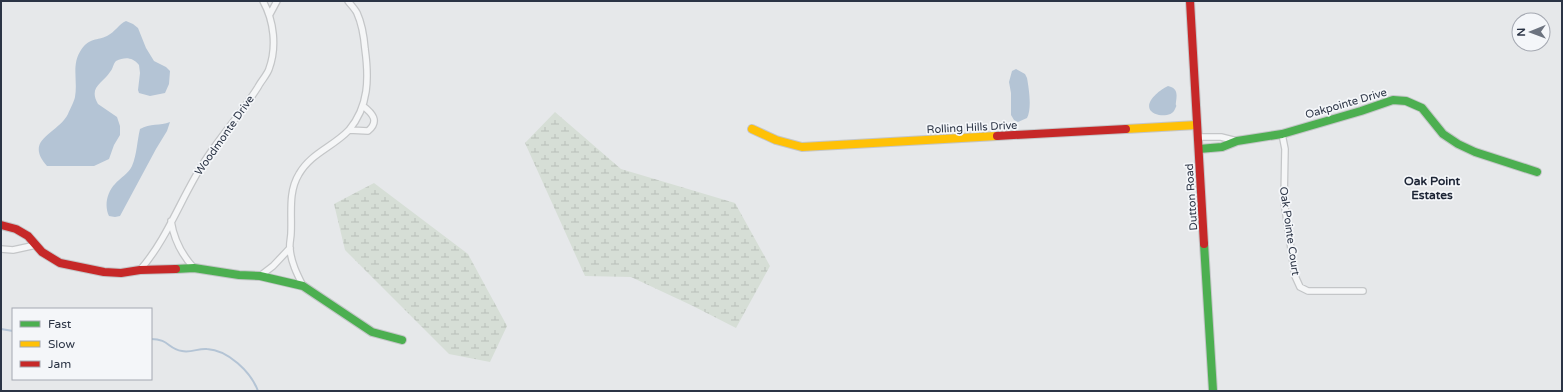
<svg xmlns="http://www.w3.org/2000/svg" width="1563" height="392" font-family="'Varela Round',sans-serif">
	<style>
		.wetland { fill: url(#wetland-marsh) }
		.water { fill: #b4c4d5 }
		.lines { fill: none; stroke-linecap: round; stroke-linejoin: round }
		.stream { stroke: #b4c4d5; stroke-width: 2 }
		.street-casing { stroke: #c4c6c8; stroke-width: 8 }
		.fast-casing { stroke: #c4c6c8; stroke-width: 10 }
		.slow-casing { stroke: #c4c6c8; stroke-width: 10 }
		.jam-casing { stroke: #c4c6c8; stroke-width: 10 }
		.street { stroke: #f5f6f7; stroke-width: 5.5 }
		.fast { stroke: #4caf50; stroke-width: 8 }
		.slow { stroke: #ffc107; stroke-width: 8 }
		.jam { stroke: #c62828; stroke-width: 8 }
		.labels { text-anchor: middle; stroke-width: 3.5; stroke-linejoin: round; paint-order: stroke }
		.street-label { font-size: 11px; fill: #2b3445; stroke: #f4f6f9 }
		.neighbourhood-label { font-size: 12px; font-weight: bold; fill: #1d2536; stroke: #f4f6f9 }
	</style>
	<defs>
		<pattern id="wetland-marsh" width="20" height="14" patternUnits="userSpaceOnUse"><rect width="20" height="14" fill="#d6ded6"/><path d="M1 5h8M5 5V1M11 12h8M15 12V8" fill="none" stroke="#b8bfb9"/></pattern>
	</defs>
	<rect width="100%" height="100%" fill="#e6e8ea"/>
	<!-- wetland -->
	<path class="wetland" d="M555 112 621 169 735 203 770 266 736 328 693 306 631 277 585 276 525 143Z
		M374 183 468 254 507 326 490 362 449 354 345 250 334 204Z"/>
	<!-- water -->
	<path class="water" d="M126 21 133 24 138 28 146 48 154 61 166 67 170 71 169 84 165 93 150 96 139 93 138 90 140 73 139 65C132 57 125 57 116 61 113 64 113 69 110 72 103 83 88 87 98 104L117 117 120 126V135L114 145 109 159 94 166H47C23 139 58 134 68 114 70 109 74 102 75 97 78 80 71 65 81 50 90 37 97 41 107 36 115 32 119 24 126 21Z
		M1016 69 1025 74 1027 78C1029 89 1032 109 1027 118L1018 122 1014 120 1011 115V93L1009 82 1012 71Z
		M1168 86C1178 88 1177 95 1176 102 1175 108 1178 103 1175 109 1173 115 1165 116 1159 115 1137 109 1157 91 1168 86Z
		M170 122 167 131 156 149 120 216 115 217 109 216C104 206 107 192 115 184 120 178 129 173 132 166 137 154 137 141 140 129 150 123 160 126 170 122Z"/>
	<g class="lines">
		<!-- stream -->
		<path class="stream" d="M1 329 13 331
			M151 339C169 339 168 349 182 351 191 353 199 348 207 349 228 350 251 372 258 391"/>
		<!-- street casing -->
		<g class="street-casing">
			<path id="street" d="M270 14 277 1
				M349 130 368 131C380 121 372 113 363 106
				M1282 134 1285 149 1284 201 1295 276 1300 287 1308 291H1363
				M1198 137H1221L1237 141
				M171 221C174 240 181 254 194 268
				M1 249 13 250 36 245
				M140 270C169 237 183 192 208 156 224 132 243 111 258 87 261 81 267 75 269 69 277 47 274 21 263 1
				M260 276 273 266 290 248
				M303 286C297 274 291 262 290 249 289 244 291 238 291 233 292 213 288 192 299 174 311 153 333 147 349 130 369 106 369 78 365 49 364 37 362 24 357 13 355 9 351 5 348 1"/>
		</g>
		<!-- fast casing -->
		<g class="fast-casing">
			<path id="fast" d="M1199 149 1222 147 1237 141 1282 134 1361 111 1393 100 1406 101 1422 108 1443 134 1458 144 1475 152 1537 172
				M1204 244 1213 391
				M176 269 194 268 239 275 260 276 303 286 372 332 402 340"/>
		</g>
		<!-- slow casing -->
		<g class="slow-casing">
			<path id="slow" d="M752 129 776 140 802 147 997 136
				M1126 129 1197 125"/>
		</g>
		<!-- jam casing -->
		<g class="jam-casing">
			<path id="jam" d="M1190 1 1204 244
				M997 136 1126 129
				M1 225 16 229 28 236 42 252 60 263 104 272 121 273 140 270 176 269"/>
		</g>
		<!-- street -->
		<use href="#street" class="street"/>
		<!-- fast -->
		<use href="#fast" class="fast"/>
		<!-- slow -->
		<use href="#slow" class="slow"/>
		<!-- jam -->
		<use href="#jam" class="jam"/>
	</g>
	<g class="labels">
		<!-- street labels -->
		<g class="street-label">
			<text transform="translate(1346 103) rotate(-16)" y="4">Oakpointe Drive</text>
			<text transform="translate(972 127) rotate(-3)" y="4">Rolling Hills Drive</text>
			<text transform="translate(224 135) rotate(-55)" y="4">Woodmonte Drive</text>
			<text transform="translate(1191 197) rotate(-94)" y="4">Dutton Road</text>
			<text transform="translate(1290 231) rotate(82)" y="4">Oak Pointe Court</text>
		</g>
		<!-- neighbourhood labels -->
		<g class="neighbourhood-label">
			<text x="1432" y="185">Oak Point<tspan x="1432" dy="14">Estates</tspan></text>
		</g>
	</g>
	<!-- border -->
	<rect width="1563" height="392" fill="none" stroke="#2b3445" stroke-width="4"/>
	<!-- legend -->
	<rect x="12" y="308" width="140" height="72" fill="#f4f6f9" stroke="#a4a8b1"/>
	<rect x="20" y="321" width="20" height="6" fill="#4caf50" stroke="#a4a8b1"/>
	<text x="48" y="328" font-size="12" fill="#2b3445">Fast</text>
	<rect x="20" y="341" width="20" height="6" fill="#ffc107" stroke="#a4a8b1"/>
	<text x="48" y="348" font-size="12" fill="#2b3445">Slow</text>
	<rect x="20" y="361" width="20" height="6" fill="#c62828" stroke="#a4a8b1"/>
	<text x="48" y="368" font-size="12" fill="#2b3445">Jam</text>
	<!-- north arrow -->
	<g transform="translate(1531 32) rotate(269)"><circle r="19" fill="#f4f6f9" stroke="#a4a8b1"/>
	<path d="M0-3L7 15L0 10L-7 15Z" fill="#6c737f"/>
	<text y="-6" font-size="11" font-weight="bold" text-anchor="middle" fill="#2b3445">N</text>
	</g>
</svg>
